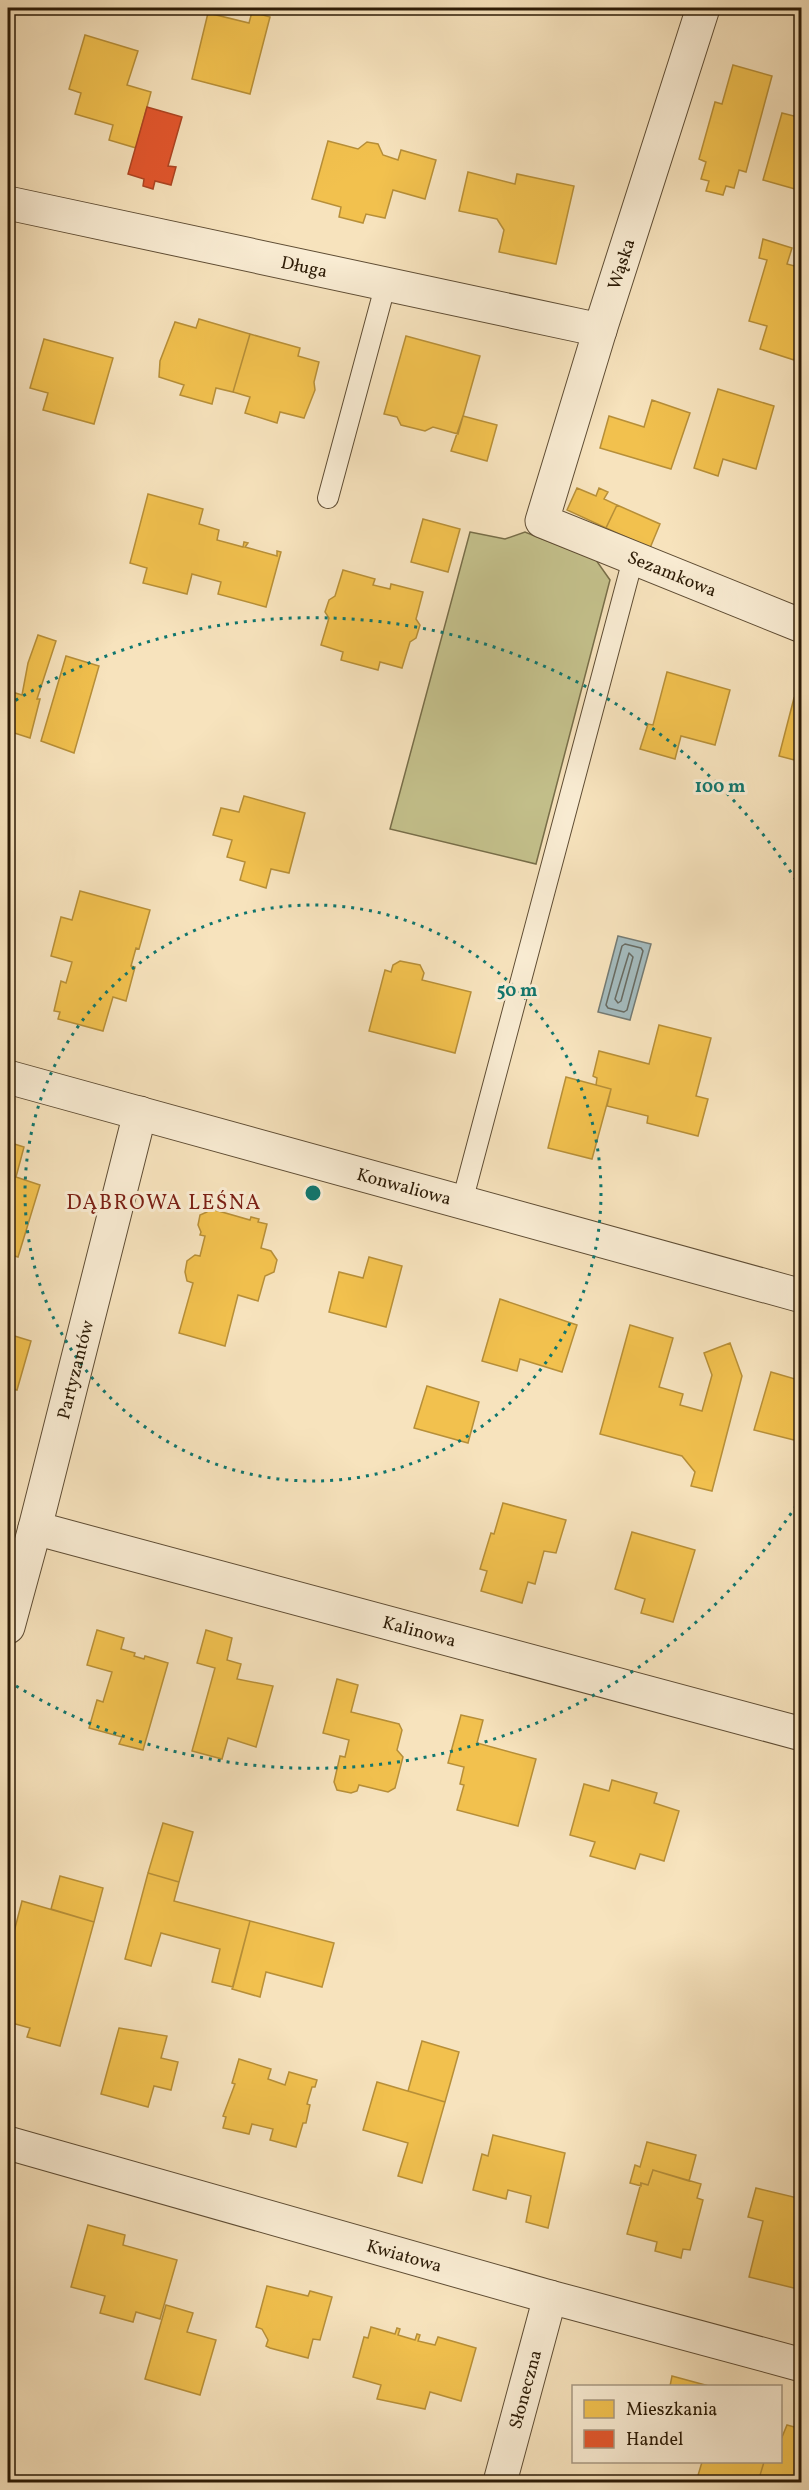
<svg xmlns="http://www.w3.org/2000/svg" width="809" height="2490" font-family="Vollkorn,serif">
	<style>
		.green { fill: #c4c18c; stroke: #786e49; stroke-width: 1.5 }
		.water { fill: #a4bbbe; stroke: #747b74; stroke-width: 1.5 }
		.homes { fill: #f2c14e; stroke: #b78f38; stroke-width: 1.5 }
		.shops { fill: #e4572e; stroke: #ad4522; stroke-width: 1.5 }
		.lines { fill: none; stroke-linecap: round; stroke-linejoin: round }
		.shore { stroke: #686b62; stroke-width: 1.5 }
		.service-casing { stroke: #5f4d34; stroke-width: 22 }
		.minor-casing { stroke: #5f4d34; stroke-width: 35 }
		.service { stroke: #faedd4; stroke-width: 20 }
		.minor { stroke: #faedd4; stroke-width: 33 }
		.ring { fill: none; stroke: #0f766e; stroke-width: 3; stroke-dasharray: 3 6 }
		.labels { text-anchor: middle; stroke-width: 6; stroke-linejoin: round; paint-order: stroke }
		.street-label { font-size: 18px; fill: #2c1b06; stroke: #faedd4 }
		.quarter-label { font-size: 21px; letter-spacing: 1.5px; fill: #7a1f14; stroke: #faedd4 }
		.centre { fill: #0f766e; stroke: #faedd4; stroke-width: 3 }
		.ring-label { font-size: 18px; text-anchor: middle; font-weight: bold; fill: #0f766e; stroke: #faedd4; stroke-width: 6; stroke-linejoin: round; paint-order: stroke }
	</style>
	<rect width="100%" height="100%" fill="#f7e3bd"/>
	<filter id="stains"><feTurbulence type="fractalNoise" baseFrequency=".00333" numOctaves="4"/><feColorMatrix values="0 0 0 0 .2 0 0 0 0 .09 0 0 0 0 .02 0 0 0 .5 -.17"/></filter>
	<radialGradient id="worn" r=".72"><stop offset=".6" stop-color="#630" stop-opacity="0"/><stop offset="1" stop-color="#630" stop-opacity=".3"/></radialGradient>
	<!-- green -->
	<path class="green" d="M470 532 505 539 525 532 596 560 610 580 536 864 390 829Z"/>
	<!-- water -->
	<path class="water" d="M618 936 651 944 630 1020 598 1012Z"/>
	<!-- homes -->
	<path class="homes" d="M252 12 270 17 250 94 192 79 208 13 249 23Z
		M85 35 138 51 127 85 151 92 136 148 109 140 113 125 75 114 81 93 69 89Z
		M733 65 772 76 746 172 739 170 734 188 726 186 723 195 706 191 709 181 701 179 706 162 699 159 715 102 722 104Z
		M782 113 802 118V191L763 180Z
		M328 141 358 149 367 142 378 144 383 155 398 160 401 150 436 160 425 199 393 190 385 218 366 214 363 223 339 217 341 207 312 199Z
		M468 172 515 184 517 174 574 186 556 264 499 252 504 230 497 219 459 211Z
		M763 239 792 248 787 264 802 268V332L794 360 760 349 767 326 749 321 767 260 759 258Z
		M199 319 250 334 233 392 216 388 212 404 180 395 184 385 159 377 160 361 175 322 196 328Z
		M250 334 300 348 298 356 319 362 314 382 315 390 304 418 280 412 277 423 245 413 250 397 233 392Z
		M406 336 480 356 458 434 433 427 425 431 401 425 397 417 384 414Z
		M44 339 113 358 94 424 43 410 48 393 30 388Z
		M718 389 774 406 756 469 723 459 718 476 694 468Z
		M652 400 690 413 671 469 600 448 609 416 644 427Z
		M463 416 497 425 487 461 451 451Z
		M577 488 596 496 599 488 608 492 604 499 617 505 606 528 567 510Z
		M148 494 203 509 199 524 219 530 217 540 243 547 244 542 248 543 245 547 277 556V551L281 552 266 607 218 594 221 582 192 574 187 594 143 583 147 568 130 563Z
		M617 505 660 524 650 548 606 528Z
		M423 519 460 529 448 572 411 562Z
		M343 570 375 579 373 585 390 589 391 584 423 592 416 619 420 625 416 638 410 642 402 668 380 662 378 670 341 660 343 652 321 645 329 618 325 612 329 600 335 596Z
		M38 635 56 641 37 699H40L30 738 8 731V708L12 692 22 695 28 663Z
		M66 656 99 666 74 753 41 741Z
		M667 672 730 690 715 745 681 736 675 759 640 749 648 724 653 725Z
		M794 698 802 700V762L779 756Z
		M244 796 305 813 289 873 271 869 266 888 240 880 245 862 227 857 232 840 213 835 221 808 239 812Z
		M80 891 150 910 139 949 136 948 131 966 135 967 126 1001 113 997 103 1031 58 1019 60 1012 54 1011 61 981 66 983 72 962 51 956 61 917 72 920Z
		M400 961 420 965 424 973 422 980 471 992 455 1053 369 1031 385 970 391 972 393 965Z
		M659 1025 711 1038 696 1096 708 1099 698 1136 647 1123 648 1116 607 1106 611 1089 596 1085 597 1078 593 1076 599 1051 649 1064Z
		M566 1077 611 1089 592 1159 548 1148Z
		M8 1142 24 1147 16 1177 40 1185 18 1257 8 1254Z
		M208 1208 250 1220 251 1217 259 1219 258 1222 267 1224 261 1248 271 1251 277 1260 274 1272 265 1276 258 1301 238 1295 225 1346 179 1333 193 1283 187 1281 185 1272 187 1261 195 1255 200 1256 205 1236 200 1235 201 1232 198 1225 200 1215 207 1212Z
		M369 1257 402 1266 386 1327 329 1312 339 1272 363 1278Z
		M500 1299 577 1325 562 1372 520 1359 517 1371 482 1361Z
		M630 1325 673 1338 659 1387 683 1394 680 1405 702 1411 712 1375 704 1353 730 1343 742 1376 712 1491 691 1486 695 1472 682 1456 600 1434Z
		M8 1334 31 1341 17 1390 8 1388Z
		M771 1372 802 1381V1442L754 1430Z
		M427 1386 479 1402 468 1443 414 1428Z
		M503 1503 566 1520 556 1553 544 1551 535 1584 528 1582 522 1603 481 1591 487 1571 480 1569 491 1533 494 1534Z
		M632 1532 695 1550 673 1622 641 1613 645 1599 615 1589Z
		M97 1630 124 1638 121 1649 135 1653 134 1656 144 1659 145 1656 168 1663 143 1750 119 1744 122 1737 89 1728 97 1700 103 1702 112 1672 87 1665Z
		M206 1630 232 1638 227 1660 241 1664 237 1679 273 1686 256 1747 228 1738 222 1759 192 1751 215 1668 197 1663Z
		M337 1679 358 1685 351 1712 399 1724 402 1730 397 1750 403 1757 395 1788 388 1792 359 1785 357 1791 351 1793 337 1790 334 1782 340 1756 345 1757 349 1740 323 1733Z
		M461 1715 483 1720 477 1743 536 1759 518 1826 457 1810 464 1785 460 1784 464 1767 448 1763Z
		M612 1780 657 1793 654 1803 679 1811 664 1861 640 1854 635 1869 590 1856 595 1842 570 1835 584 1784 609 1791Z
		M163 1823 193 1832 179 1882 148 1873Z
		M148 1873 179 1882 174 1901 250 1921 233 1987 212 1982 220 1949 161 1933 151 1966 125 1959Z
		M60 1876 103 1888 94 1922 51 1909Z
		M22 1901 94 1922 60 2046 27 2037 30 2028 8 2022V1955Z
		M250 1921 334 1943 322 1987 266 1972 260 1997 232 1989Z
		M119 2028 167 2036 161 2058 178 2062 171 2090 154 2086 148 2107 101 2094Z
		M422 2041 459 2052 445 2102 408 2091Z
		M239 2059 271 2069 268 2079 285 2085 289 2072 317 2080 315 2087H312L307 2104 310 2105 306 2123H303L296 2147 270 2140 273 2129 252 2124 249 2134 223 2128 226 2117 223 2116 235 2084 232 2083Z
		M377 2082 445 2102 422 2183 398 2176 408 2143 363 2130Z
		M493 2135 565 2153 548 2228 526 2222 531 2196 508 2190 506 2199 473 2190 482 2154 488 2156Z
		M647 2142 696 2155 689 2181 653 2170 648 2185 641 2183V2186L630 2183 635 2165 640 2167Z
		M653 2170 701 2184 697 2198 703 2200 690 2250 683 2249 681 2258 655 2251 657 2242 627 2234 641 2183 648 2185Z
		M756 2188 802 2199V2290L749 2277 763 2221 748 2217Z
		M88 2225 125 2235 123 2245 177 2260 160 2319 136 2312 133 2322 100 2313 105 2296 71 2287Z
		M267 2286 308 2296 310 2291 332 2297 320 2340 313 2339 308 2358 270 2348 266 2346 268 2340 262 2329 256 2327Z
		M166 2305 193 2313 187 2332 216 2340 200 2395 145 2379Z
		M371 2327 395 2334 397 2328 400 2329 398 2335 415 2340 417 2334 420 2335 418 2341 435 2345 438 2337 476 2348 461 2401 430 2392 425 2409 377 2399 381 2385 353 2377 364 2337 368 2338Z
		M672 2376 709 2386H670Z
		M787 2425 802 2429V2482H758L764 2462H780V2442Z
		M702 2462H764L758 2482H696Z"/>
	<!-- shops -->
	<path class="shops" d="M147 107 182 117 168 166 176 167 171 185 155 181 153 189 143 186 144 179 128 174Z"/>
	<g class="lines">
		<!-- shore -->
		<path class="shore" d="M625 944 641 948 643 951 627 1010 624 1012 608 1008 606 1005 622 946Z
			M629 953 633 957 621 1001 618 1003 615 999Z"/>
		<!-- service casing -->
		<g class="service-casing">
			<path id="service" d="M328 498 386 283
				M462 1202 633 559"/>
		</g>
		<!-- minor casing -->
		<g class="minor-casing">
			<g id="minor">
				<path id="s1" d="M703 8 600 330 542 521 802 626"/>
				<path id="s2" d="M8 203 600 330"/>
				<path id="s3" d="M8 1077 802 1296"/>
				<path id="s4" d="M35 1528 802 1734"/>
				<path id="s5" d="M8 1627 35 1528 140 1113"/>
				<path id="s6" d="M8 2143 550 2297 802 2365"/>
				<path id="s7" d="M500 2482 550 2297"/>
			</g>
		</g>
		<!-- service -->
		<use href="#service" class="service"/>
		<!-- minor -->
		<use href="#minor" class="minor"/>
	</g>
	<!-- distance rings -->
	<g class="ring">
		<circle cx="313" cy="1193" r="288"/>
		<path d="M801 1498A576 576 0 0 1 8 1681M8 705A576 576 0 0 1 801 888"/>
	</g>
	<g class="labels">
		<!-- street labels -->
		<g class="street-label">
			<text transform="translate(621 264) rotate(-72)" y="6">Wąska</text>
			<text dy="6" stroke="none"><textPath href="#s2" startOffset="303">Długa</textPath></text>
			<text dy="6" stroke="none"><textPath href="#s1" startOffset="678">Sezamkowa</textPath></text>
			<text dy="6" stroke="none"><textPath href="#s3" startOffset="411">Konwaliowa</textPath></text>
			<text dy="6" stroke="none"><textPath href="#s5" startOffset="266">Partyzantów</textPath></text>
			<text dy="6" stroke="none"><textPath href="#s4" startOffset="398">Kalinowa</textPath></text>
			<text dy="6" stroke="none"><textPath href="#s6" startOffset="412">Kwiatowa</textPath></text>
			<text dy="6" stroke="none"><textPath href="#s7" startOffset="96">Słoneczna</textPath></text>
		</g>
		<!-- quarter labels -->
		<g class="quarter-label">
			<text x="164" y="1209">DĄBROWA LEŚNA</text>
		</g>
	</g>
	<circle cx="313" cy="1193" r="9" class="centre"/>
	<g class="ring-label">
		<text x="720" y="792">100 m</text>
		<text x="517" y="996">50 m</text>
	</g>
	<!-- margin -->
	<rect width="809" height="2490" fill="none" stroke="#f7e3bd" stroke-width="30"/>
	<rect x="9" y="9" width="791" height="2472" fill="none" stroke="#2c1b06" stroke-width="3"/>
	<rect x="15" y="15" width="779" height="2460" fill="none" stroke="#2c1b06" stroke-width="1.5"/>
	<!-- legend -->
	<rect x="572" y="2385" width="210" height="78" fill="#faedd4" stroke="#a89982" stroke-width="1.5"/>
	<rect x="584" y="2400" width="30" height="18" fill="#f2c14e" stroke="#a89982" stroke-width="1.5"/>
	<text x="626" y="2415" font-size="18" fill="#2c1b06">Mieszkania</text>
	<rect x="584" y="2430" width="30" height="18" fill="#e4572e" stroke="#a89982" stroke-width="1.5"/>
	<text x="626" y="2445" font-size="18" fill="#2c1b06">Handel</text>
	<rect width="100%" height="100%" filter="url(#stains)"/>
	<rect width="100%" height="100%" fill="url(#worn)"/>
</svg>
